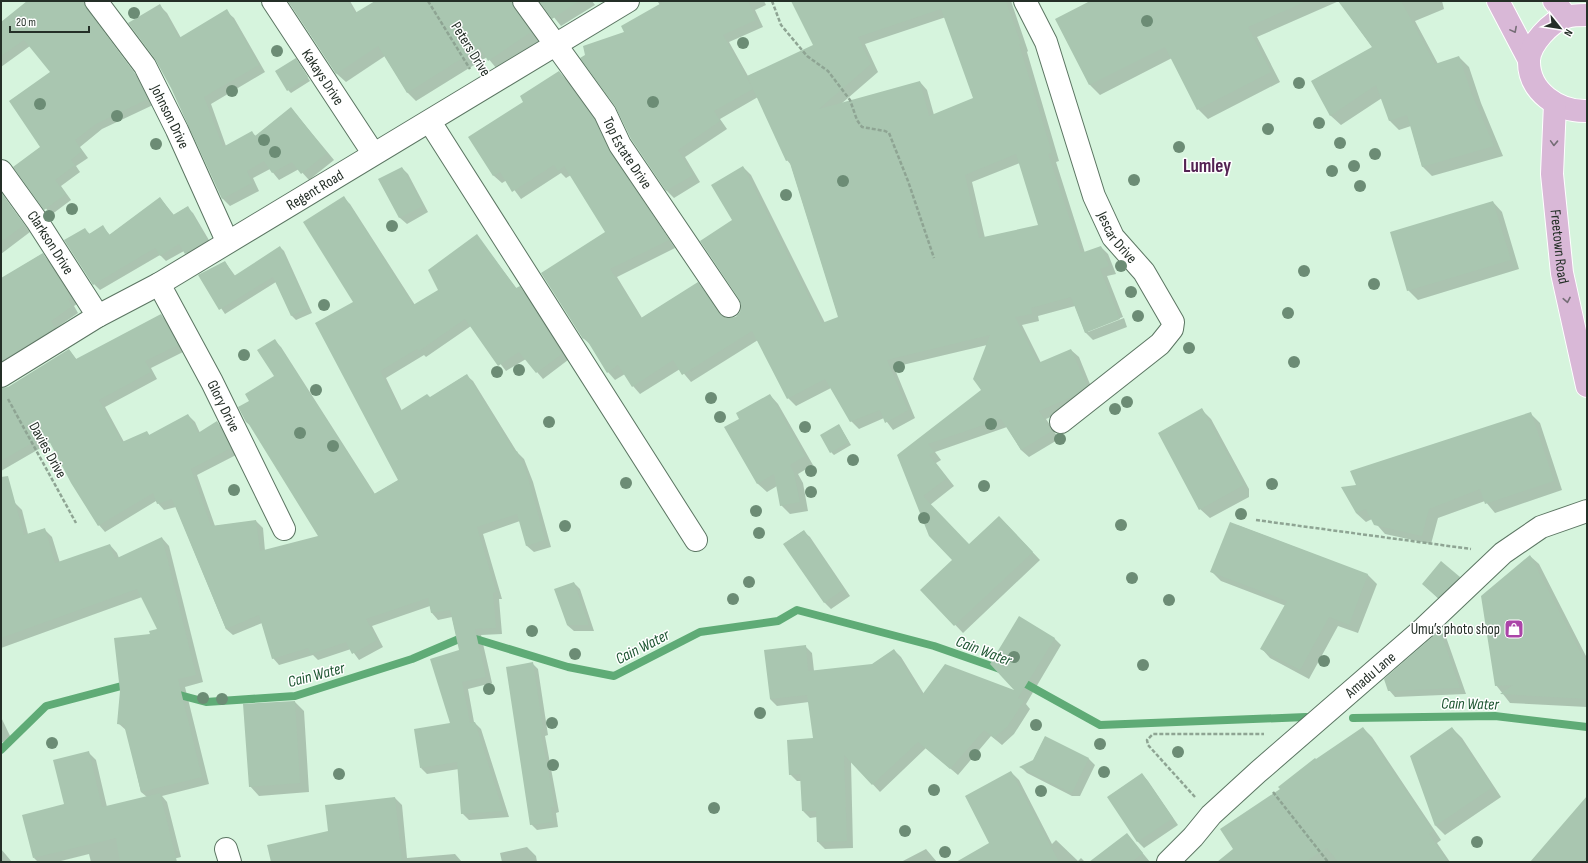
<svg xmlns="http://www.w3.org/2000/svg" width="1588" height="863" font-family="'Sofia Sans Condensed',sans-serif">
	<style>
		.shadow { fill: #0003; fill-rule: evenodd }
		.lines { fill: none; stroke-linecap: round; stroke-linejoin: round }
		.stream { stroke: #5fab76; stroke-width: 8 }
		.building { fill: #a9c6b0; fill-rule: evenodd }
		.street-casing { stroke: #5b7562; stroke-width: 24 }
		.primary-casing { stroke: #fff; stroke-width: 24 }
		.path { stroke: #8ea493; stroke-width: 2.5; stroke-dasharray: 4 2; stroke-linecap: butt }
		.street { stroke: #fff; stroke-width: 22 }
		.primary { stroke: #d9b8d7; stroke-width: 22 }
		.tree { fill: #6c8c75 }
		.oneway { stroke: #756d76 }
		.labels { text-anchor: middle; stroke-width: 3; stroke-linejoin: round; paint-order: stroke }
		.street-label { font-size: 15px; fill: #242f27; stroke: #fff }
		.poi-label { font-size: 15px; fill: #242f27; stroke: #fff; text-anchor: end }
		.water-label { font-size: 16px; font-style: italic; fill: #1e5632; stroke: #fff }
		.district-label { font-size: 19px; font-weight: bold; fill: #542353; stroke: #fff }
	</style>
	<rect width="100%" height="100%" fill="#d6f4dd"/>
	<!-- shadow -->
	<path class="shadow" d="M29 1H85L87 4 85 6 92 16 140 80 153 105 102 129 80 147 88 158 76 166 80 172 61 186 71 200 51 215 15 167 41 147 51 72 30 46 1 67V23Z
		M288 1H350L357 13 377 1H524L520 12 539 41 497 69 487 57 416 101 407 92 385 56 346 82 337 74Z
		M541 1H592L595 5 561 26Z
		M659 1H764L766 5 755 10 763 27 729 42 748 76 814 46 805 1H1011L1028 51 1027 52 1059 161 1056 162 1085 253 1101 247 1108 254 1116 274 1107 276 1123 317 1088 330V332L1124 318 1127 327 1093 340 1085 332 1075 306 1038 316 1039 321 1022 325 1041 363 1071 350 1079 357 1094 394 1082 403 1046 419 1059 439 1029 457 1021 450 1007 427 935 452 941 460 936 463 954 486 930 505 969 545 1007 525 1040 560 963 633 922 590 953 560 898 455 982 391 987 345 894 367 915 418 893 430 884 418 859 429 851 421 831 388 796 406 788 398 758 340 691 382 680 369 640 394 633 386 625 374 615 380 608 372 592 346 583 338 607 232 571 175 566 178 561 173 521 199 507 180 502 183 494 176 470 137 525 102 559 72 567 80 602 128 617 161 675 248 617 277 642 318 698 283 725 318 730 319 736 317 741 312 742 305 733 221 743 167 751 175 825 323 839 318 791 165 787 160 758 97 720 119 727 129 685 157 700 182 674 198 667 191 632 138 626 33 660 5 658 2ZM946 17 975 99 934 115 927 90 920 82 841 104 878 72 865 44ZM1020 163 1040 226 985 238 972 182Z
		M1092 1H1442L1444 9 1415 21 1438 64 1459 57 1469 67 1481 103 1503 156 1432 176 1422 166 1411 126 1399 130 1390 121 1382 98 1341 125 1331 116 1312 81 1373 48 1339 1 1257 37 1280 82 1208 119 1198 109 1172 58 1100 95 1090 85 1057 19Z
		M160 6 167 13 181 38 226 11 234 18 265 72 211 104 226 146 252 133 256 136 291 108 334 160 309 180 299 169 279 180 270 169 253 178 259 191 230 206 223 199 172 88Z
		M299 63 310 81 291 93 288 90Z
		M402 168 408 174 428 212 407 224 400 218 380 180Z
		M1 193 30 232 1 254Z
		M343 197 350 204 415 305 440 291 477 236 517 289 519 287 526 294 568 360 543 379 526 359 506 371 471 326 426 357 424 355 386 378 402 411 430 398 466 375 473 381 517 452 524 459 533 482 551 547 534 552 527 546 520 521 483 534 502 599H499L502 634 481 635 492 683 468 689 474 722 481 729 509 817 469 820 462 813 459 769 427 774 421 768 451 724 460 651 452 617 438 620 432 613 430 606 372 626 383 647 359 660 351 649 318 660 313 655 279 665 273 658 262 623 233 635 226 629 176 507 164 510 156 501 105 532 99 525 51 442 1 471V389L8 388 69 350 77 360 161 315 167 321 183 352 151 368 157 379 105 407 124 442 147 432 150 436 188 415 195 422 200 433 217 422 223 429 236 455 197 475 215 526 256 521 263 528 265 551 320 537 252 427 246 422 240 408 250 401 275 376 274 340 281 347 375 494 399 480 355 303Z
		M160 198 174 215 187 207 193 213 213 247 192 259 184 251 166 261 160 255 100 290 94 284 84 229 90 234 103 227 110 235Z
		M1493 202 1502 212 1519 269 1418 300 1408 290Z
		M280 247 284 251 312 313 296 320 292 316 276 282 225 314 199 275 225 262 236 277Z
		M42 254 49 261 77 304 74 306 78 313 56 328 61 335 1 372V279Z
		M770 395 778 404 813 465 798 474 803 483 808 511 790 514 781 505 777 486 767 492 758 484 726 427 740 419Z
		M1202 410 1211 419 1249 489V497L1210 518 1200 509Z
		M1531 414 1540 423 1562 490 1495 513 1485 501 1438 518 1431 544 1385 534 1372 519 1366 522 1356 513 1357 486Z
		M839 425 851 445 834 455 831 452Z
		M14 502 22 510 28 534 44 529 52 537 60 563 110 545 117 553 119 558 162 538 169 546 203 682 185 687 209 784 162 796 167 802 181 857 161 862H91L89 854 57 862H38L34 858 65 805 88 752 96 760 107 807 147 797 141 792 127 731 118 723 152 635 158 629 142 597 1 648V506Z
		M1237 525 1368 575 1377 584 1358 633 1338 626 1309 679 1270 658 1262 649 1286 606 1221 581 1212 572Z
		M803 531 810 537 850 596 831 609 825 603 784 544Z
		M1530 556 1539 564 1587 658V707L1510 703 1496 685Z
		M1459 577 1466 584 1444 604 1423 584Z
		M574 583 580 589 594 631H574L567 625Z
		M1440 631 1446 637 1466 694 1395 697 1389 690Z
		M1054 638 1061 645 1026 704 1030 709 1014 734 1002 745 991 736 958 775 926 748 880 792 851 761 853 848 825 849 818 842 817 817 810 818 803 811 801 781H797L790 774 814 739 809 702 777 706 770 699 805 646 812 653 814 671 872 665 894 650 901 657 924 694 1018 692Z
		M532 663 538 669 548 735 545 736 559 812 556 813 558 827 537 830 531 824Z
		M295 702 304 711 309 792 259 796 250 786Z
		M1 717 11 738 1 743Z
		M1363 728 1372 737 1441 840 1437 843 1450 862H1219L1234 849 1282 789 1316 760Z
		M1452 728 1462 738 1501 797 1445 835 1436 826 1412 756Z
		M1045 737 1089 759 1095 765 1080 796H1072L1027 773 1021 767 1033 761Z
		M1011 772 1019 780 1052 844 1056 840 1078 861 1081 858 1085 862H958L991 844Z
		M1142 774 1148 781 1178 825 1144 848 1138 842 1108 797Z
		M395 798 402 805 407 858 455 854 462 862H272Z
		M1127 834 1150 862H1091Z
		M527 847 536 856 537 862H502L500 853Z
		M1 849 12 862H1Z
		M926 849 937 862H901Z"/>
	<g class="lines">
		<!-- stream -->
		<path class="stream" d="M1017 679 1100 725 1306 717
			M172 693 206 702 295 696 412 659 466 636 568 667 614 676 700 632 778 621 797 610 934 646 1000 669
			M1353 718 1495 716 1587 727
			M1 750 46 706 129 684"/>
	</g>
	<!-- building -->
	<path class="building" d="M27 1 82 2 134 73 148 99 96 124 75 140 82 151 71 160 75 165 55 180 66 194 44 210 13 167 40 147 9 101 50 72 24 40 1 56V22Z
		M288 1H348L355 13 375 1H512L514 8 531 32 488 61 480 47 407 93 378 46 336 74Z
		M539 1H579L552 19Z
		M665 1H748L756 20 723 35 753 89 714 111 720 121 678 150 693 175 666 191 631 139 615 106 580 58 585 55 583 46 624 32 621 26Z
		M791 1H1006L1021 44H1019L1052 153 1048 154 1081 253 1101 246 1109 266 1100 269 1120 319 1085 333 1071 297 1031 308 1032 314 1015 317 1038 363 1071 349 1087 386 1074 396 1039 411 1052 431 1021 450 1001 419 928 444 934 452 929 455 947 478 923 496 969 544 999 516 1033 552 954 626 920 590 952 560 929 536 897 455 981 390 973 379 990 335 887 360 908 410 885 423 880 410 850 422 825 379 787 399 752 331 682 375 673 360 632 387 618 365 607 373 585 337 583 339 541 273 605 232 564 166 558 171 554 165 512 192 500 172 493 176 468 137 523 102 520 96 559 71 594 119 610 152 669 240 610 269 641 318 698 282 723 317 730 318 736 317 740 312 741 306 739 299 700 241 732 220 711 185 743 166 822 323 838 317 789 160 786 161 747 76 813 45ZM941 9 973 98 929 116 920 81 819 109 871 64 858 37ZM1016 154 1038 225 979 238 965 175Z
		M1090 1H1307L1248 27 1271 72 1197 110 1165 47 1089 85 1055 19Z
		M1338 1H1401L1435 64 1459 56 1471 92 1494 146 1422 167 1407 115 1389 121 1376 85 1330 116 1311 81 1372 47Z
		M160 4 179 38 227 9 259 65 204 97 223 147 252 131 255 136 291 107 327 153 301 174 292 162 272 173 264 161 247 171 252 183 222 199 171 88 155 59 128 23Z
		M296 58 308 77 287 91 275 71Z
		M402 167 423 206 399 218 378 179Z
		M1 192 24 225 1 242Z
		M344 196 413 305 438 290 428 270 477 234 516 288 520 286 562 354 536 373 519 352 498 366 465 319 419 351 417 349 380 371 400 411 427 394 430 397 467 374 515 452 517 451 527 474 545 540 526 546 517 514 477 527 496 592 493 593 496 628 475 629 486 677 462 682 470 723 475 722 503 811 461 814 457 762 420 768 414 729 450 723 430 659 459 650 450 610 431 613 428 598 366 619 377 640 352 654 346 642 311 654 308 648 272 659 259 615 226 629 172 499 157 504 153 493 98 526 71 483 46 435 1 461V388L8 387 69 349 76 359 161 314 178 345 145 361 151 372 99 400 122 442 147 431 149 435 188 414 198 433 217 421 231 448 191 469 211 526 256 520 260 551 318 536 245 418 246 422 238 407 249 401 245 394 274 376 257 350 275 339 374 494 398 480 315 323 353 302 303 222Z
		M160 197 173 215 188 206 207 240 185 254 179 244 160 256 155 248 93 285 64 240 85 228 89 234 103 225 109 235Z
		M1493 201 1511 260 1407 291 1390 232Z
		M280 246 308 308 291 316 273 277 219 310 198 275 225 261 234 276Z
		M43 253 71 298 68 299 72 306 51 321 55 328 1 361V278Z
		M770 394 805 456 790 465 794 473 800 502 780 506 774 474 757 484 724 427 739 419 736 413Z
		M1202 408 1244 485 1199 510 1158 433Z
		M1531 412 1554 481 1485 504 1480 489 1429 509 1422 536 1374 525 1366 509 1356 513 1341 487 1356 485 1350 471Z
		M839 424 849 442 830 453 820 435Z
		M8 476 24 535 45 528 55 563 110 544 115 559 162 537 196 675 178 679 202 777 141 792 124 725 117 724 120 691 114 638 150 634 149 631 157 629 137 589 1 638V477Z
		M1230 522 1368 574 1349 625 1329 617 1300 670 1260 649 1287 601 1210 572Z
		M804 530 844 589 824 603 783 544Z
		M1530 555 1587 665V699L1500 694 1513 685 1495 686 1481 596Z
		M1441 561 1460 577 1438 598 1422 584Z
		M574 582 589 625H567L554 589Z
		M1019 616 1055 638 1018 698 1024 701 1007 727 994 738 984 730 950 769 918 742 872 785 844 755 847 841 817 842 816 811H802L800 774 789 775 787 740 813 738 807 695 770 699 764 650 806 645 808 671 872 664 894 649 922 695 945 664 1014 690 990 664Z
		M1440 630 1460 688 1388 691 1384 679Z
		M533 662 543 729 540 730 550 779 554 807H551L553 822 530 825 506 667Z
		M295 701 300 783 249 787 243 704Z
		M1363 727 1433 831 1429 834 1448 862H1338L1327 848 1305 862H1217L1233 849 1220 829 1280 789 1278 787 1315 758 1316 759Z
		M1452 727 1493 787 1435 826 1410 756Z
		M1045 736 1089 758 1072 793 1019 767 1033 760Z
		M89 751 102 807 160 793 177 862H120L116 838 33 858 22 815 64 804 53 760Z
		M1011 771 1059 862H956L989 843 965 796Z
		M1142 773 1173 818 1137 842 1107 797Z
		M1587 796V862H1530Z
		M395 797 402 862H271L267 845 328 831 325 805Z
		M1127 833 1143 853 1132 862H1089Z"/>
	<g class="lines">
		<!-- street casing -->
		<g class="street-casing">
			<g id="street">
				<path id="s1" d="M96 1 145 66 177 130 227 241"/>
				<path id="s2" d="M273 1 373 153"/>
				<path id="s3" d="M524 1 605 113 620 145 729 306"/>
				<path id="s4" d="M1025 1 1046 42 1094 196 1113 237 1144 272 1173 322 1172 329 1160 344 1061 422"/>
				<path d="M430 122 696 540"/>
				<path id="s5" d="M1 171 37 221 98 316"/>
				<path id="s6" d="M159 284 212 382 284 529"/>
				<path id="s7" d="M1 376 98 316 159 284 628 1"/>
				<path d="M226 849 230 862"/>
				<path id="s8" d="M1168 862 1193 837 1211 815 1258 772 1424 628 1503 553 1541 527 1587 511"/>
			</g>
		</g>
		<!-- primary casing -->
		<g class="primary-casing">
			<g id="primary">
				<path d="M1498 1 1529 60"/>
				<path d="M1554 1 1566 16"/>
				<path d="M1587 15C1580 15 1572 15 1566 17 1550 22 1530 44 1529 60 1528 92 1559 112 1587 111"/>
				<path id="s9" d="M1555 104 1552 174 1562 273 1587 386"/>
			</g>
		</g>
		<!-- path -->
		<path class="path" d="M428 1 470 69
			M772 1 781 25 807 56 828 71 850 100 857 120 862 127 885 131 889 133 908 181 934 258
			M8 399 76 523
			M1256 520 1471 549
			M1273 792 1328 862
			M1195 797 1148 745 1147 740 1153 734H1264"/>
		<!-- street -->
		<use href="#street" class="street"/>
		<!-- primary -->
		<use href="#primary" class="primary"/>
	</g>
	<!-- trees -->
	<g class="tree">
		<circle cx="134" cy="13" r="6"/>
		<circle cx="1147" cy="21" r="6"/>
		<circle cx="743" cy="43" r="6"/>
		<circle cx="277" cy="51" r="6"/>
		<circle cx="1299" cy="83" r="6"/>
		<circle cx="232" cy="91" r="6"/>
		<circle cx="653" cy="102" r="6"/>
		<circle cx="40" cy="104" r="6"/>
		<circle cx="117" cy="116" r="6"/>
		<circle cx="1319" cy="123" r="6"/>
		<circle cx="1268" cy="129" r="6"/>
		<circle cx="264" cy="140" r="6"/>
		<circle cx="1340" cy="143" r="6"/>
		<circle cx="156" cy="144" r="6"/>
		<circle cx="1179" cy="147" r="6"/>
		<circle cx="275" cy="152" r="6"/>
		<circle cx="1375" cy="154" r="6"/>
		<circle cx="1354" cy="166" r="6"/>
		<circle cx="1332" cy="171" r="6"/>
		<circle cx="1134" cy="180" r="6"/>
		<circle cx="843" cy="181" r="6"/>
		<circle cx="1360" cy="186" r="6"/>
		<circle cx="786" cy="195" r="6"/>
		<circle cx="72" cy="209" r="6"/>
		<circle cx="49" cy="216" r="6"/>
		<circle cx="392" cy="226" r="6"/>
		<circle cx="1121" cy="266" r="6"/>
		<circle cx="1304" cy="271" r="6"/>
		<circle cx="1374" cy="284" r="6"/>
		<circle cx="1131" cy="292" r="6"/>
		<circle cx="324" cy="305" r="6"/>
		<circle cx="1288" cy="313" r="6"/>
		<circle cx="1138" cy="316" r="6"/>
		<circle cx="1189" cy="348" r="6"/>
		<circle cx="244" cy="355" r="6"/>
		<circle cx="1294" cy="362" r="6"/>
		<circle cx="899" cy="367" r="6"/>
		<circle cx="519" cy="370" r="6"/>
		<circle cx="497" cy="372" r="6"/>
		<circle cx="316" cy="390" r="6"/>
		<circle cx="711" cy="398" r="6"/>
		<circle cx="1127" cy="402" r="6"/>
		<circle cx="1115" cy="409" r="6"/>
		<circle cx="720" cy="417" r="6"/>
		<circle cx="549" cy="422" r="6"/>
		<circle cx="991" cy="424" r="6"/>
		<circle cx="805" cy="427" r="6"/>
		<circle cx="300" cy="433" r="6"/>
		<circle cx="1060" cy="439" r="6"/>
		<circle cx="333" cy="446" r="6"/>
		<circle cx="853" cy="460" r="6"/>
		<circle cx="811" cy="471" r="6"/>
		<circle cx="626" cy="483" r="6"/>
		<circle cx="1272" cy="484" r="6"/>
		<circle cx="984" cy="486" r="6"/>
		<circle cx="234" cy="490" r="6"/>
		<circle cx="811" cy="492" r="6"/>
		<circle cx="756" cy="511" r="6"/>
		<circle cx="1241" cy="514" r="6"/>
		<circle cx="924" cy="518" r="6"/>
		<circle cx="1121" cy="525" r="6"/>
		<circle cx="565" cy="526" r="6"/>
		<circle cx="759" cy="533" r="6"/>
		<circle cx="1132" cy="578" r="6"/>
		<circle cx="749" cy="582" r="6"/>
		<circle cx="733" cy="599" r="6"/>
		<circle cx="1169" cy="600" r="6"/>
		<circle cx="532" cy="631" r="6"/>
		<circle cx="575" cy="654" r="6"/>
		<circle cx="1014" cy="657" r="6"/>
		<circle cx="1324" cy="661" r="6"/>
		<circle cx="1143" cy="665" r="6"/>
		<circle cx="489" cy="689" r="6"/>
		<circle cx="203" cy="698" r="6"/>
		<circle cx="222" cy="699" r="6"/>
		<circle cx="760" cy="713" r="6"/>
		<circle cx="552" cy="723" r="6"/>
		<circle cx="1036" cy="725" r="6"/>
		<circle cx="52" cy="743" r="6"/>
		<circle cx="1100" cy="744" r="6"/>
		<circle cx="1178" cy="752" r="6"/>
		<circle cx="975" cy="755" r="6"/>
		<circle cx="553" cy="765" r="6"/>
		<circle cx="1104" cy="772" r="6"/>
		<circle cx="339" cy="774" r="6"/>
		<circle cx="934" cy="790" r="6"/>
		<circle cx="1041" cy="791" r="6"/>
		<circle cx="714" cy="808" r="6"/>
		<circle cx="905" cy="831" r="6"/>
		<circle cx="1477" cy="842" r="6"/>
		<circle cx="945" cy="852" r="6"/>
	</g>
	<!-- one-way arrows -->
	<defs><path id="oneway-chevron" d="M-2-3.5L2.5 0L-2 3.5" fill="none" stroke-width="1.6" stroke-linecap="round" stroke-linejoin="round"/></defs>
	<g class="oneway">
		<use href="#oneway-chevron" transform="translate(1514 30) rotate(62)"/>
		<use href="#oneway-chevron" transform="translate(1554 143) rotate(92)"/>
		<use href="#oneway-chevron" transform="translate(1567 300) rotate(79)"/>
	</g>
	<!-- icons -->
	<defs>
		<g id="shop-square" transform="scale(1)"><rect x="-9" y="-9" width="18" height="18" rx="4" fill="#ab45a8" stroke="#fff"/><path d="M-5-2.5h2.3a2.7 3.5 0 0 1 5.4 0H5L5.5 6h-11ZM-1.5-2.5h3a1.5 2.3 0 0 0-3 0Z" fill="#fff"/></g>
	</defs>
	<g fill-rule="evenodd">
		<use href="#shop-square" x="1514" y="629"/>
	</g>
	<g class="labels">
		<!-- street labels -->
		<g class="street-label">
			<text transform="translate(471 49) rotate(58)" y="5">Peters Drive</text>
			<text dy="5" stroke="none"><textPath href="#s2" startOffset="91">Kakays Drive</textPath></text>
			<text dy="5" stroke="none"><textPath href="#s1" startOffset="138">Johnson Drive</textPath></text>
			<text dy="5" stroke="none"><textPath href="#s3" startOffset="184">Top Estate Drive</textPath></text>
			<text dy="5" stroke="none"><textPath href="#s7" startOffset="365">Regent Road</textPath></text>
			<text dy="5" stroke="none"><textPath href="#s4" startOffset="255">Jescar Drive</textPath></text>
			<text dy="5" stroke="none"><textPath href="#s5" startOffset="87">Clarkson Drive</textPath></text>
			<text dy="5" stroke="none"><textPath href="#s9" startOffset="143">Freetown Road</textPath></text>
			<text dy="5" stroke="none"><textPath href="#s6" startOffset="138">Glory Drive</textPath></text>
			<text transform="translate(48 450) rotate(61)" y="5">Davies Drive</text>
			<text dy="5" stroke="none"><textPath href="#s8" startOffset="276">Amadu Lane</textPath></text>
		</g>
		<!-- poi labels -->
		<g class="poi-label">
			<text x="1500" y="634">Umu’s photo shop</text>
		</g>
		<!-- water labels -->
		<g class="water-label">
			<text transform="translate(642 646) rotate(-27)" y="6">Cain Water</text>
			<text transform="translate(984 650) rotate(21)" y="6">Cain Water</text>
			<text transform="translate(316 674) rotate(-15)" y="6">Cain Water</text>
			<text transform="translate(1470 703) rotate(1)" y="6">Cain Water</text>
		</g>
		<!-- district labels -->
		<g class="district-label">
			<text x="1207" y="172">Lumley</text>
		</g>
	</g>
	<!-- border -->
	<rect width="1588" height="863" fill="none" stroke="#242f27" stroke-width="4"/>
	<!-- north arrow -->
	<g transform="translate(1560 28) rotate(120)" stroke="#ffffff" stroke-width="3" paint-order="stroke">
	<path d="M0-3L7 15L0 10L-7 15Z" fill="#242f27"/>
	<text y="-6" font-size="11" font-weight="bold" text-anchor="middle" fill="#242f27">N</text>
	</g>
	<!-- scale -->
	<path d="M10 26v6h79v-6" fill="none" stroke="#242f27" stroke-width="2"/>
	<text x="16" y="26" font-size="12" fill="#242f27" stroke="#ffffff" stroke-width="3" paint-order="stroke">20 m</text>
</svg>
